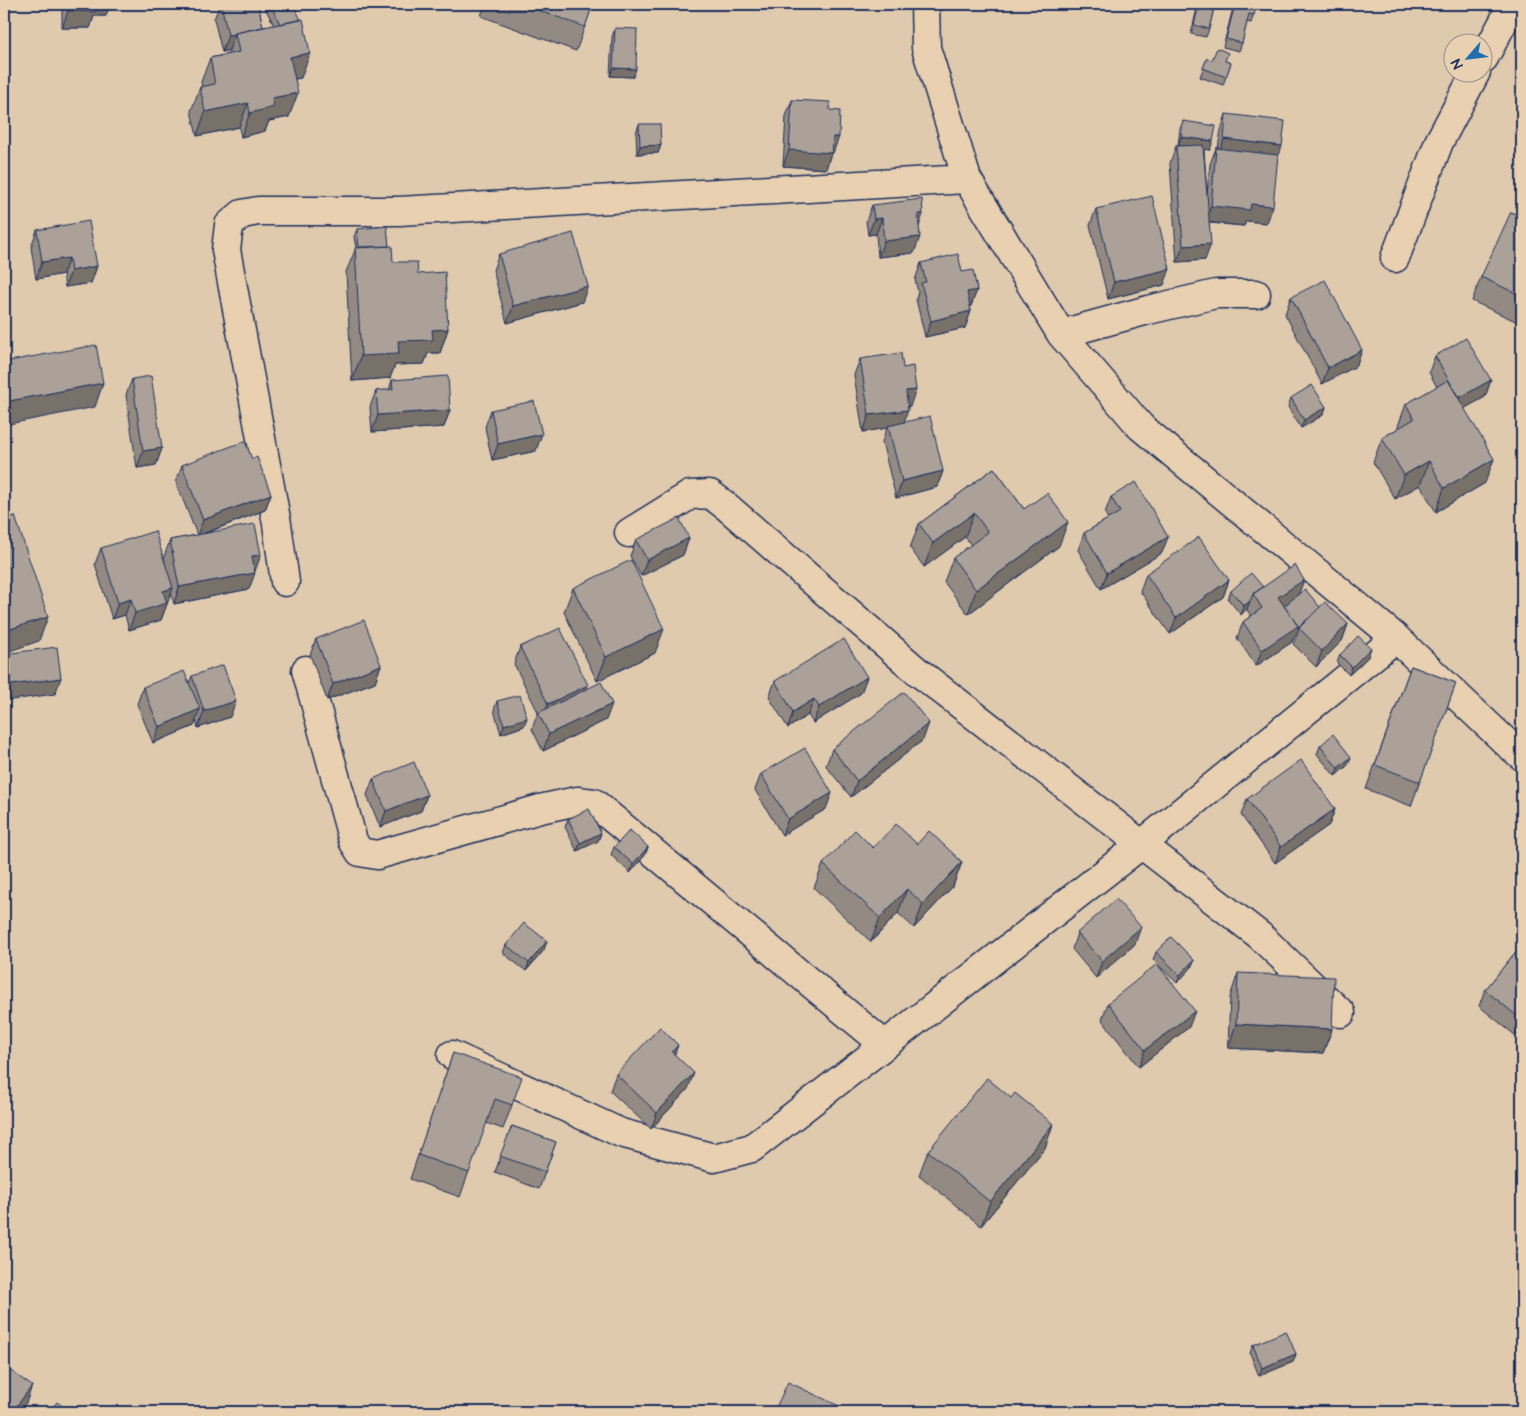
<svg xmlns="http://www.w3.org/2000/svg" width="1526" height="1416" font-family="'Architects Daughter',sans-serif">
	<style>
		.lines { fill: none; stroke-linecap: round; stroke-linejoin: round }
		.minor-casing { stroke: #1b2f5e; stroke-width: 31 }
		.minor { stroke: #e8d0b0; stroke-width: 28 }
		.wall { fill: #938a83; stroke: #1b2f5e }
		.shaded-wall { fill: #78716a; stroke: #1b2f5e }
		.building { fill: #aba198; stroke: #1b2f5e }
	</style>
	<rect width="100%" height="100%" fill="#e0caad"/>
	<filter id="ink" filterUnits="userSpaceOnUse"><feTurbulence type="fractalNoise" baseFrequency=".02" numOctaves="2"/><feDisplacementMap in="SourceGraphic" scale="10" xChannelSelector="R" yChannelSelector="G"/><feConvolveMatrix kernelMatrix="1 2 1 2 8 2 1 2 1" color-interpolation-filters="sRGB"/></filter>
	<g filter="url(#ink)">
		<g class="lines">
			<!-- minor casing -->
			<g class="minor-casing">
				<path id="minor" d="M1484 58 1513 4
					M967 179 1061 334 1141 427 1396 638 1509 745 1522 756
					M1395 258 1439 142 1476 72
					M1061 334 1148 310 1216 294H1256
					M629 533 690 495 710 494 726 506 917 671 1259 935 1341 1013
					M285 582 277 524 226 250 229 225 242 214 258 211H399L967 179 926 48 925 4
					M306 670 353 841 360 852 377 855 540 809 577 801 594 803 885 1045
					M452 1055 621 1133 714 1158 752 1148 885 1045 1142 844 1396 638"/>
			</g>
			<!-- minor -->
			<use href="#minor" class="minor"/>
		</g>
		<!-- wall -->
		<path class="wall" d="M62 4H110L106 16H94L90 28H62Z
			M220 4H258L263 27 274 25 263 4H293L301 78 295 79 289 117 269 121 265 131 241 137 239 127 197 136 191 111 200 87H202L201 82 210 58 228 54 229 50 222 52 214 19Z
			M485 4H593L576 51 481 16Z
			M1198 4H1215L1209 29 1206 37 1191 34Z
			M1234 4H1257L1251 23 1247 22 1242 43 1239 51 1223 47Z
			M615 28 633 77 610 76 612 37Z
			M1207 58 1212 60 1225 61 1231 63 1223 85 1200 77Z
			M792 100 830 110 833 153H831L826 169 783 166 786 116Z
			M1226 114 1278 156 1267 223 1246 221 1244 226 1209 223 1205 260 1177 262 1170 163 1176 146H1184L1178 145 1180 129 1183 121 1210 150 1204 149 1207 194 1210 164 1216 148H1218L1221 130Z
			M639 124 661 145 658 153 637 154 636 133Z
			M872 205 914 253 878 257 876 234 868 235 866 221Z
			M1096 209 1164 285 1108 299 1090 225Z
			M1522 217V324L1472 301 1481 277Z
			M357 229 389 246 393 262 418 274 448 329 440 353H428L424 364 395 365 390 378 352 381 346 272 356 248 354 237Z
			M37 230 97 266 91 283 65 287 63 274 36 279 31 247Z
			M499 254 582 302 507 323 493 270Z
			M921 263 962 272 977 290 971 306H970L971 311 965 328 925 337 916 299 918 292 915 280Z
			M1291 297 1362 350 1356 366 1322 384 1285 314Z
			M1435 356 1491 380 1485 397 1464 408 1485 483 1436 512 1420 485 1395 499 1373 462 1382 438 1397 429 1406 404 1437 387 1429 372Z
			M860 359 903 368 910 406H908L904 422 943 471 937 487 896 498 882 442 887 428 863 432 854 375Z
			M132 379 162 448 156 465 137 468 126 395Z
			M392 380 450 410 444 427 372 432 370 407 376 391 389 390Z
			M1291 398 1326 407 1323 415 1301 428 1288 407Z
			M491 410 536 451 492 460 485 427Z
			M252 459 271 494 265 510 204 534 255 571 249 589 174 604 171 593 161 620 129 630 125 615 112 619 95 564 101 548 166 567 164 557 170 540 197 535 176 482 182 465Z
			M994 468 1024 509 1059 546 968 614 944 582 953 558 971 545 965 537 924 567 910 548 919 524Z
			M1111 497 1162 553 1101 589 1078 550 1084 533 1108 519 1105 513Z
			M689 538 683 555 641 576 630 556 636 540Z
			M1146 574 1229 580 1223 597 1170 634 1140 591Z
			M1263 587 1299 594 1348 624 1342 641 1316 667 1293 644 1297 634 1294 636 1292 642 1256 666 1237 638 1243 622 1251 616 1247 610V609L1241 615 1228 599 1231 591Z
			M573 588 655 653 597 681 564 612Z
			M316 639 381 665 375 682 327 700 310 655Z
			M520 647 587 689 606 720 543 751 532 729 538 712 514 664Z
			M1340 655 1368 657 1349 675 1337 663Z
			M1411 666 1456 683 1411 806 1366 789Z
			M192 676 230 717 198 728 196 721 194 726 153 743 137 704 143 687 189 683Z
			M775 681 861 693 813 723 808 715 788 728 769 697Z
			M497 701 524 726 501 734 494 710Z
			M923 740 851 797 826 766 832 749Z
			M1320 746 1348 765 1335 776 1317 754Z
			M761 774 826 809 782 835 755 790Z
			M373 779 427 795 421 811 380 827 367 795Z
			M1247 799 1335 809 1329 825 1275 863 1241 815Z
			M568 819 601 833 598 841 577 851 565 827Z
			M917 844 962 862 953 886 914 928 898 913 871 942 814 888 823 864 873 848Z
			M614 847H648L645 855 630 873 611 855Z
			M1077 933 1135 944 1096 978 1072 949Z
			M1522 944V1029L1516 1036 1479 1006 1485 990Z
			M506 945 544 950 526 971 503 953Z
			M1156 952 1194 960 1191 968 1177 983 1153 960Z
			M1238 973 1332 1029 1323 1053 1228 1048 1230 997Z
			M1108 1003 1189 1027 1139 1067 1102 1020Z
			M453 1053 512 1105 503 1129 486 1123 460 1197 410 1179Z
			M675 1055 688 1089 651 1129 610 1091 616 1074Z
			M1011 1098 1053 1124 1045 1148 981 1226 919 1175 928 1151Z
			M512 1126 556 1142 539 1189 495 1172Z
			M1253 1345 1296 1354 1293 1362 1259 1376 1250 1353Z"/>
		<!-- shaded-wall -->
		<path class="shaded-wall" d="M94 4H110L106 16H94L90 28H62L68 11Z
			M235 34 229 50 222 52 228 35Z
			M310 53 301 78 282 81 290 57Z
			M613 68 636 69 633 77 610 76Z
			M298 93 289 117 269 121 265 131 241 137 250 113 272 98Z
			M248 103 239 127 197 136 205 112Z
			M833 137H839L833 153H831L826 169 783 166 789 150Z
			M1181 137 1213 141 1210 150 1178 145Z
			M1224 139 1282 146 1276 162 1218 155Z
			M661 145 658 153 637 154 640 146Z
			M1251 204 1273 206 1267 223 1246 221 1244 226 1205 222 1211 206Z
			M918 214H923L918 230Z
			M882 218 876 234 868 235 874 219Z
			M920 237 914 253 878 257 884 241Z
			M1211 244 1205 260 1177 262 1183 246Z
			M69 258 63 274 36 279 42 262Z
			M97 266 91 283 65 287 71 271Z
			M1170 269 1164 285 1108 299 1114 282Z
			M588 286 582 302 507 323 513 306Z
			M977 290 971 306 961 309 967 292Z
			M971 311 965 328 925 337 931 321Z
			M448 329 440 353H428L424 364 395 365 390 378 352 381 361 356 398 341 432 330Z
			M1362 350 1356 366 1322 384 1328 368Z
			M1491 380 1485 397 1453 415 1459 398Z
			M103 383 95 407 4 425V402Z
			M916 390 910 406 900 407 906 391Z
			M1326 407 1323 415 1301 428 1304 420Z
			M450 410 444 427 372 432 378 415Z
			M908 410 903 426H888L887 428 863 432 869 415Z
			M542 434 536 451 492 460 498 444Z
			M162 448 156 465 137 468 143 451Z
			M1494 459 1485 483 1436 512 1444 488Z
			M1429 461 1420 485 1395 499 1404 475Z
			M943 471 937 487 896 498 902 481Z
			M271 494 265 510 197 536 203 520Z
			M974 513 965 537 924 567 933 543Z
			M1068 522 1059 546 968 614 976 590Z
			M1168 537 1162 553 1101 589 1107 573Z
			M689 538 683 555 641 576 647 560Z
			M261 555 255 571 246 572 252 556Z
			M255 573 249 589 174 604 179 587Z
			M1229 580 1223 597 1170 634 1176 618Z
			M1304 580 1298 596 1272 614 1278 597Z
			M173 588 161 620 129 630 135 613 163 591Z
			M131 599 125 615 112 619 118 603Z
			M1250 601 1247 609 1241 615 1244 606Z
			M1321 609 1299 628 1297 634 1294 636 1292 642 1256 666 1262 650Z
			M48 617 39 641 4 653V631Z
			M1348 624 1342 641 1316 667 1322 651Z
			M664 629 655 653 597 681 606 657Z
			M1371 648 1368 657 1349 675 1352 667Z
			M381 665 375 682 327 700 333 684Z
			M867 677 861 693 813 723 819 707Z
			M61 678 55 694 4 701V686Z
			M588 685 582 702 542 721 548 704Z
			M814 699 808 715 788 728 793 712Z
			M236 701 230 717 198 728 204 711Z
			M612 704 606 720 543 751 549 734Z
			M200 709 194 726 153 743 159 727Z
			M527 718 524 726 501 734 504 725Z
			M929 723 923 740 851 797 857 781Z
			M1351 757 1348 765 1335 776 1338 768Z
			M832 793 826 809 782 835 788 819Z
			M427 795 421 811 380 827 386 811Z
			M1335 809 1329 825 1275 863 1281 847Z
			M601 833 598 841 577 851 580 843Z
			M648 847 645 855 630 873 633 864Z
			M962 862 953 886 914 928 923 904Z
			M907 889 898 913 871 942 880 918Z
			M1141 927 1135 944 1096 978 1102 961Z
			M547 941 544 950 526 971 529 963Z
			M1194 960 1191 968 1177 983 1180 975Z
			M1195 1011 1189 1027 1139 1067 1145 1050Z
			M1522 1020V1029L1516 1036Z
			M1236 1024 1332 1029 1323 1053 1228 1048Z
			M678 1045 672 1062V1052Z
			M694 1073 688 1089 651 1129 657 1113Z
			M1053 1124 1045 1148 981 1226 990 1202Z
			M1296 1354 1293 1362 1259 1376 1262 1368Z
			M32 1386 26 1403 18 1412H12Z"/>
		<!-- building -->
		<path class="building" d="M68 4H96V12L68 11Z
			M221 4H258L263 27 235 33V34L228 35Z
			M270 4H293L301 20 280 24Z
			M521 4H593L585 27Z
			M1199 4H1215L1209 29 1194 25Z
			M1235 4H1257L1254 15 1249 14 1242 43 1226 39Z
			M303 19 310 53 290 57 298 93 272 98 274 107 250 113 248 103 205 112 200 87 215 84 210 58 239 52 235 33Z
			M615 28 637 29 636 69 613 68Z
			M1217 48 1228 53 1225 61 1231 63 1226 77 1203 68 1207 58 1212 60Z
			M792 100 830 102V110L840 111 839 137H833L832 153 789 150Z
			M1226 114 1285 121 1282 146 1224 139Z
			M1183 121 1216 126 1213 141 1181 137Z
			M639 124H660L661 145 640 146Z
			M1203 145 1211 244 1183 246 1176 146Z
			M1216 148 1278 155 1273 206 1251 204 1250 210 1211 206Z
			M1152 196 1170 269 1114 282 1096 209Z
			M922 199 923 214H918L920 237 884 241 882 218 874 219 872 205Z
			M1511 212 1522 217V296L1481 277Z
			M89 221 97 266 71 271 69 258 42 262 37 230Z
			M387 226 389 246 359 247 357 229Z
			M573 233 588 286 513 306 499 254Z
			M392 246 393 262H417L418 274 445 272 448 329 432 330 433 340 398 341 399 354 361 356 355 248Z
			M958 254 962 272 973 270 977 290 967 292 971 311 931 321 921 283 926 282 921 263Z
			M1325 280 1362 350 1328 368 1291 297Z
			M1466 338 1491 380 1459 398 1435 356Z
			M96 345 103 383 4 402V362Z
			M901 353 903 368 913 366 916 390 906 391 908 410 869 415 860 359Z
			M151 376 162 448 143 451 132 379Z
			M448 376 450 410 378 415 376 391 393 389 392 380Z
			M1448 380 1494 459 1444 488 1429 461 1404 475 1382 438 1414 419 1406 404Z
			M1312 385 1326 407 1304 420 1291 398Z
			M534 401 542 434 498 444 491 410Z
			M930 416 943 471 902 481 888 426Z
			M245 441 252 459 257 457 271 494 203 520 182 465Z
			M994 468 1024 509 1047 493 1068 522 976 590 953 558 988 532 974 513 933 543 919 524Z
			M1136 482 1168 537 1107 573 1084 533 1120 512 1111 497Z
			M15 516 48 617 4 631V519Z
			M679 518 689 538 647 560 636 540Z
			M255 524 261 555 252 556 255 573 179 587 170 540Z
			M155 531 173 588 163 591 167 603 135 613 131 599 118 603 101 548Z
			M1199 537 1229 580 1176 618 1146 574Z
			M631 560 664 629 606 657 573 588Z
			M1295 565 1304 580 1278 597 1298 626 1262 650 1243 622 1262 608 1253 594Z
			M1251 573 1263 587 1253 594 1250 601 1244 606 1231 591Z
			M1305 589 1320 607 1309 618 1297 628 1298 626 1284 606Z
			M1325 602 1348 624 1322 651 1299 628Z
			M364 620 381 665 333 684 316 639Z
			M560 628 588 685 548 704 520 647Z
			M1358 636 1371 648 1352 667 1340 655Z
			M844 639 867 677 819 707 814 699 793 712 775 681Z
			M57 647 61 678 4 686V654Z
			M223 665 236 701 204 711 192 676Z
			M1411 666 1456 683 1420 782 1375 765Z
			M184 671 200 709 159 727 143 687Z
			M601 682 612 704 549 734 538 713Z
			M904 692 929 723 857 781 832 749Z
			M520 695 527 718 504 725 497 701Z
			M1333 734 1351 757 1338 768 1320 746Z
			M805 748 832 793 788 819 761 774Z
			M1301 760 1335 809 1281 847 1247 799Z
			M414 762 427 795 386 811 373 779Z
			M589 809 601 833 580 843 568 819Z
			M896 824 917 844 929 831 962 862 923 904 907 889 880 918 823 864 855 830 873 848Z
			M630 830 648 847 633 864 614 847Z
			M1116 899 1141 927 1102 961 1077 933Z
			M524 923 547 941 529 963 506 945Z
			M1171 937 1194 960 1180 975 1156 952Z
			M1522 944V1020L1485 990Z
			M1157 964 1195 1011 1145 1050 1108 1003Z
			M1238 973 1334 977 1332 1029 1236 1024Z
			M660 1027 678 1045 672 1052 694 1073 657 1113 616 1074Z
			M453 1053 522 1077 512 1105 495 1099 469 1173 418 1155Z
			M987 1078 1011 1098 1015 1093 1053 1124 990 1202 928 1151Z
			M512 1126 556 1142 545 1172 500 1156Z
			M1286 1331 1296 1354 1262 1368 1253 1345Z
			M8 1369 32 1386 12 1412H4V1375Z
			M788 1382 852 1412H774Z
			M57 1402 70 1412H48Z"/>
	</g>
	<!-- margin -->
	<rect width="1526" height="1416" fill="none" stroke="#e8d0b0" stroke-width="20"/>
	<rect x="10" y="10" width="1506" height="1396" fill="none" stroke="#1b2f5e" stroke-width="2" filter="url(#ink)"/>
	<!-- north arrow -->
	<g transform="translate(1468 58) rotate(242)"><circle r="24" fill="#e8d0b0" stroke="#96908f"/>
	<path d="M0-4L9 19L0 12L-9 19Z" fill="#1f6fb2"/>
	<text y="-8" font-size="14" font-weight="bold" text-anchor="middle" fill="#1b2f5e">N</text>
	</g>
</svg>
